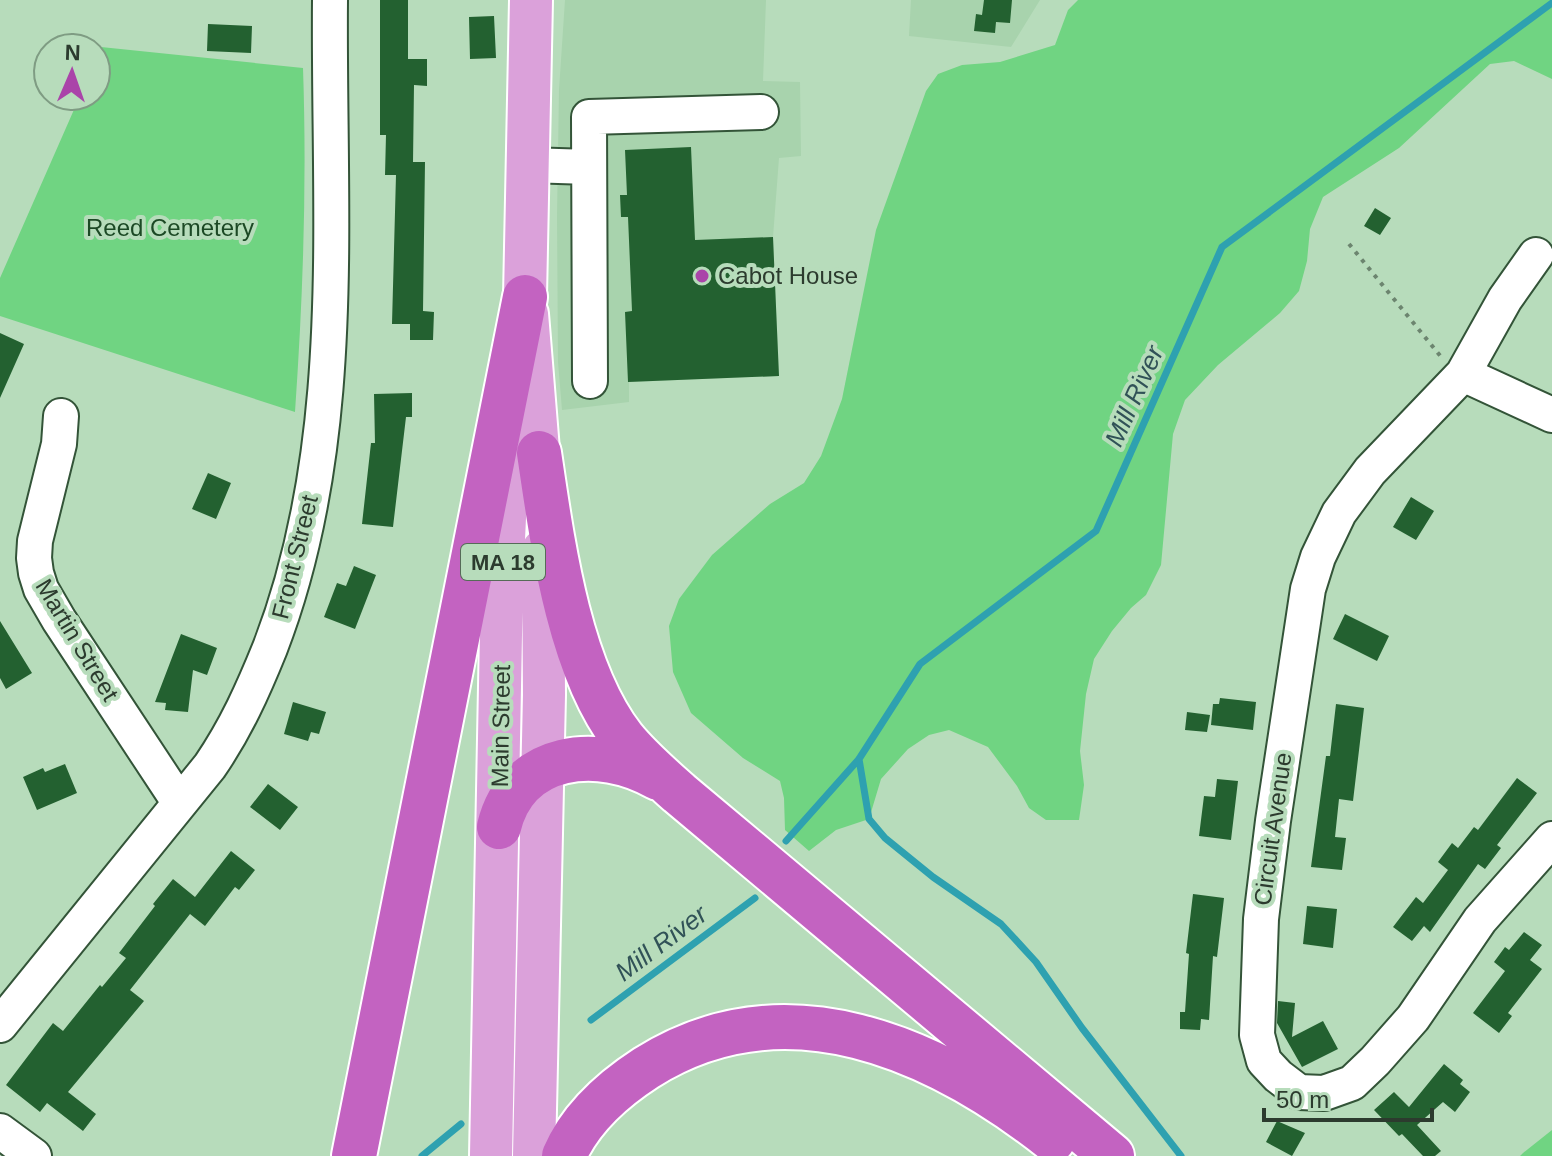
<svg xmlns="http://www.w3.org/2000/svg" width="1552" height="1156" font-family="Arial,sans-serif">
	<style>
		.built { fill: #a8d3ad }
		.green { fill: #70d482 }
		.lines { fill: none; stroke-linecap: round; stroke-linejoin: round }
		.stream { stroke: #2ea1b0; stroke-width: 7 }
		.building { fill: #236130 }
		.minor-casing { stroke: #335438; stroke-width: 38 }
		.major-casing { stroke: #fff; stroke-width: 46 }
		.highway-casing { stroke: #fff; stroke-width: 48 }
		.path { stroke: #6c856f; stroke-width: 4; stroke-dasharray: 4 6; stroke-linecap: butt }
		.minor { stroke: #fff; stroke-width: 34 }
		.major { stroke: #dba1da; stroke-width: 42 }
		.highway { stroke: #c363c1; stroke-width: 44 }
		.poi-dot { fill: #aa44a9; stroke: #b7dcbb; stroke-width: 3 }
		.labels { text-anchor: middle; stroke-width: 8; stroke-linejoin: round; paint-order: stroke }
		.shield { fill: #b7dcbb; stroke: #566b58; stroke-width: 2 }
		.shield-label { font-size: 22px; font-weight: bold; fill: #2c3b2e }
		.park-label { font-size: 24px; fill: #1c4925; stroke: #b7dcbb }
		.poi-label { font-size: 24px; fill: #2c3b2e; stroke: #b7dcbb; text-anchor: start }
		.street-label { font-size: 24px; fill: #2c3b2e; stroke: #b7dcbb }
		.water-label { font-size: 26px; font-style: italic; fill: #315257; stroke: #b7dcbb }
	</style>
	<rect width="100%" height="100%" fill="#b7dcbb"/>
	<!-- built -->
	<path class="built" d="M565 0H766L763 81 800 82 801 156 779 158 773 237 779 376 629 382V402L562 410 558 362 557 216 559 90Z
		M911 0H1040L1011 47 909 36Z"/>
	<!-- green -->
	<path class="green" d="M1078 0H1552V79L1514 61 1490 64 1399 148 1323 197 1310 229 1307 261 1299 291 1280 313 1218 365 1185 400 1173 434 1161 565 1146 595 1131 608 1112 631 1094 659 1086 694 1080 751 1084 785 1079 820H1046L1029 808 1017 786 988 747 949 730 929 735 908 749 881 779 869 819 836 830 809 851 785 830 784 798 780 781 743 758 691 713 673 672 669 626 679 599 712 555 770 504 804 483 821 456 842 399 876 230 926 91 938 74 962 65 1000 62 1055 45 1068 10Z
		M101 47 303 68C307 183 303 297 295 412L0 316V278L80 96H96V59Z
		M1552 1130V1156H1520L1523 1153Z"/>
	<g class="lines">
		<!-- stream -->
		<path class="stream" d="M859 759 869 819 885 838 933 877 1001 924 1036 962 1082 1028 1181 1156
			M786 841 859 759 920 664 1096 531 1222 247 1552 3
			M591 1020 755 898
			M422 1156 461 1124"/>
	</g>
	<!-- building -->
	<path class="building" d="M380 0H408V59H427V86L414 85 413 162H425L423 311 434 312 433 340H410V324H392L396 175H385L386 135H380Z
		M984 0H1012L1010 23 996 22 995 33 974 31 976 14 982 15Z
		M494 16 496 58 470 59 469 17Z
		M208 24 252 26 251 53 207 51Z
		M691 147 695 240 773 237 779 376 628 382 625 312 632 311 628 217H621L620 195H627L625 150Z
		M1375 208 1391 218 1380 235 1364 226Z
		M0 333 24 344 0 398Z
		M412 393V417H406L393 527 362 524 371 443H375L374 394Z
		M208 473 231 483 216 519 192 509Z
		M1411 497 1434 511 1416 540 1393 527Z
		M354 566 376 575 355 629 324 617 337 583 346 586Z
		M1345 614 1389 636 1377 661 1333 639Z
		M0 621 32 673 6 689 0 678Z
		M181 634 217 648 207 675 193 670 188 712 165 710 166 703 155 702Z
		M1220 698 1256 702 1253 730 1211 725 1213 704H1219Z
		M293 702 326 712 319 734 311 732 308 741 284 734Z
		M1336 704 1364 708 1353 801 1339 799 1335 837 1346 838 1342 870 1311 867 1326 756H1330Z
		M1187 712 1210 715 1207 732 1185 730Z
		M65 764 77 793 37 810 23 777 43 768 45 772Z
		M1517 778 1537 793 1497 845 1501 848 1485 869 1478 864 1430 932 1424 926 1412 941 1393 927 1416 897 1423 903 1448 870 1438 862 1452 843 1458 848 1474 827 1478 830Z
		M1217 779 1238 781 1231 840 1199 836 1204 796 1215 797Z
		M268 784 298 807 280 830 250 807Z
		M231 851 255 870 239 890 235 887 205 926 190 914 130 990 144 1001 68 1092 96 1114 83 1131 47 1103 40 1112 6 1085 53 1023 63 1031 100 985 102 987 126 958 119 953 155 906 153 904 173 879 195 897Z
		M1193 894 1224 898 1217 957 1213 956 1209 1020 1201 1019 1200 1030 1180 1029V1012H1185L1189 954 1186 953Z
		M1307 906 1337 909 1333 948 1303 944Z
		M1524 932 1542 945 1530 960 1542 969 1508 1013 1512 1016 1499 1033 1473 1013 1505 971 1494 962 1505 947 1509 950Z
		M1278 1001 1295 1003 1292 1037 1323 1021 1338 1049 1302 1067 1277 1023Z
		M1444 1064 1463 1080 1460 1084 1470 1092 1455 1112 1443 1102 1417 1125 1441 1151 1435 1156H1423L1402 1134 1399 1136 1374 1110 1394 1092 1409 1107Z
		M1277 1121 1305 1133 1292 1156 1266 1142Z"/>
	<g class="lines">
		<!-- minor casing -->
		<g class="minor-casing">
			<path id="minor" d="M528 165 589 167
				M1536 255 1505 299 1463 374 1370 471 1339 513 1318 557 1308 589 1273 821 1261 919 1257 1035 1264 1061 1278 1076 1299 1092 1324 1093 1352 1083 1375 1061 1413 1018 1480 920 1552 839
				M1463 374 1552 415
				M590 381 589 117 761 112
				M61 416 59 444 35 541 34 558 36 573 41 589 59 620 179 802
				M0 1025 210 766C236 728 253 690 270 648 350 441 328 217 330 0
				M0 1131 34 1156"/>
		</g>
		<!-- major casing -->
		<g class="major-casing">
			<path id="major" d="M527 314 541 487
				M520 332 525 297 531 0
				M491 1156 502 582 508 453
				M534 1156 544 695 543 550"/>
		</g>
		<!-- highway casing -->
		<g class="highway-casing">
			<path id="highway" d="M539 453C552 540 568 667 623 738 639 758 660 776 679 793L1112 1156
				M499 827C517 752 599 744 658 778
				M354 1156 525 297
				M564 1156C580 1119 612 1090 646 1068 785 980 936 1048 1053 1140"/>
		</g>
		<!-- path -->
		<path class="path" d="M1349 244 1442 358"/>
		<!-- minor -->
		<use href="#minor" class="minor"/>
		<!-- major -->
		<use href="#major" class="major"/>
		<!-- highway -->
		<use href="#highway" class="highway"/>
	</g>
	<!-- markers -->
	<circle class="poi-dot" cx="702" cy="276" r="8"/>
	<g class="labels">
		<!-- shield labels -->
		<rect class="shield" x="461" y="544" width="84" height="36" rx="6"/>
		<g class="shield-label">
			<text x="503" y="570">MA 18</text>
		</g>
		<!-- park labels -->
		<g class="park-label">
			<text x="170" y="236">Reed Cemetery</text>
		</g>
		<!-- poi labels -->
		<g class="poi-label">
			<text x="718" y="284">Cabot House</text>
		</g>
		<!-- street labels -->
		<g class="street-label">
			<text transform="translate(295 557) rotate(-76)" y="8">Front Street</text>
			<text transform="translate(77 640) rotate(59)" y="8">Martin Street</text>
			<text transform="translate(501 726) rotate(-89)" y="8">Main Street</text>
			<text transform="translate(1273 829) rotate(-82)" y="8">Circuit Avenue</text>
		</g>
		<!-- water labels -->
		<g class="water-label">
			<text transform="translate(1134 396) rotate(-66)" y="9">Mill River</text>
			<text transform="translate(661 943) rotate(-37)" y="9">Mill River</text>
		</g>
	</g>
	<!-- north arrow -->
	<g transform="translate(72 72) rotate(2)"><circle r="38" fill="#b7dcbb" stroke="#7f9c83" stroke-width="2"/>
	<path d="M0-6L14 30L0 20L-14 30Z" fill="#aa44a9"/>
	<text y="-12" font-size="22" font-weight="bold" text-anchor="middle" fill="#2c3b2e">N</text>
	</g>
	<!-- scale -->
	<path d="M1264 1108v12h168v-12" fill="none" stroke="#2c3b2e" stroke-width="4"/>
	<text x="1276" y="1108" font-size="24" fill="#2c3b2e" stroke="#b7dcbb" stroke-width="6" paint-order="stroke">50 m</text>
</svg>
